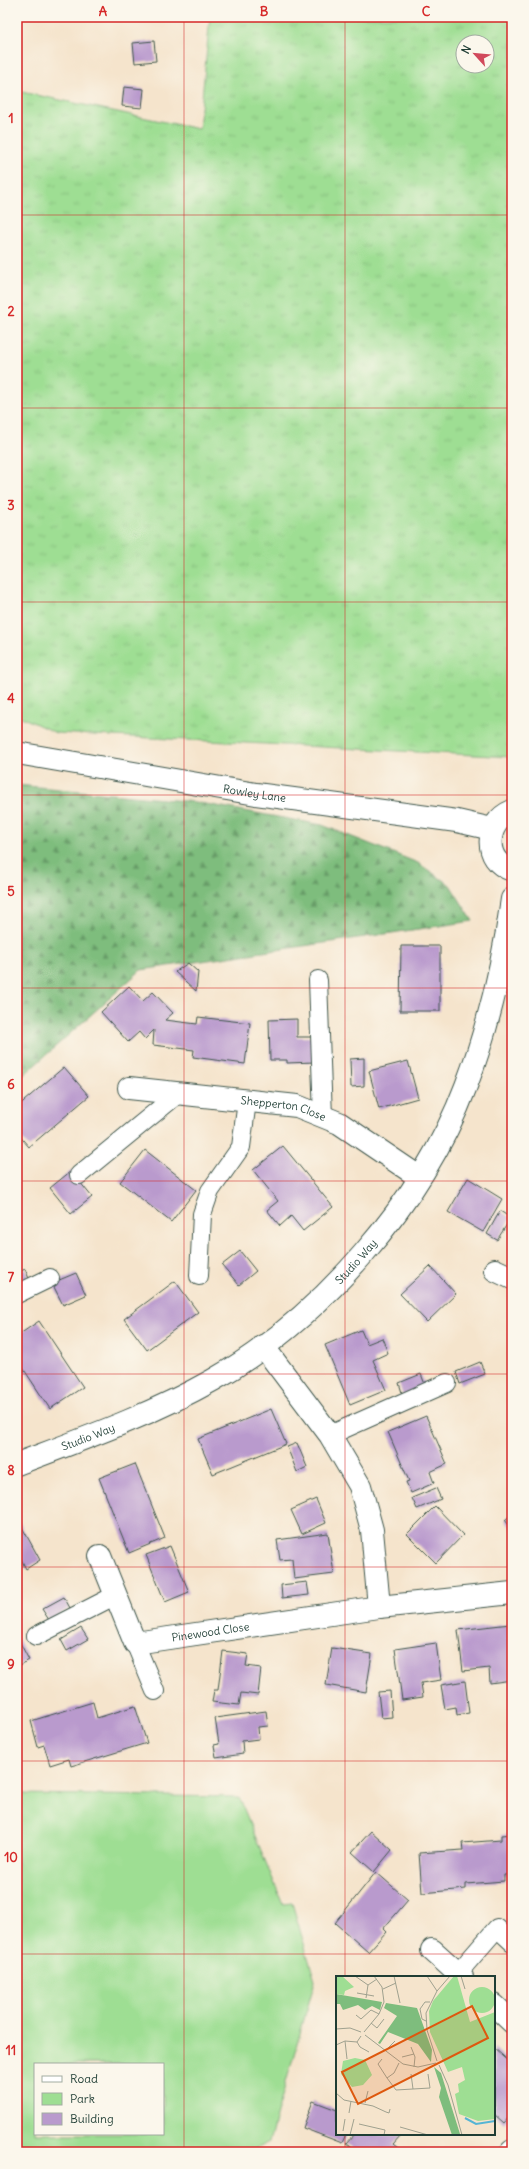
<svg xmlns="http://www.w3.org/2000/svg" width="529" height="2169" font-family="Delius,sans-serif">
	<style>
		.grass { fill: url(#grass-tufts); stroke: #5e8e64; fill-rule: evenodd }
		.forest { fill: url(#forest-firs); stroke: #4e7d58 }
		.park { fill: #9ede93; stroke: #5e8e64; fill-rule: evenodd }
		.building { fill: #b99acd }
		.lines { fill: none; stroke-linecap: round; stroke-linejoin: round }
		.service-casing { stroke: #3f564b; stroke-width: 20 }
		.minor-casing { stroke: #3f564b; stroke-width: 24 }
		.tertiary-casing { stroke: #3f564b; stroke-width: 24 }
		.service { stroke: #fff; stroke-width: 18 }
		.minor { stroke: #fff; stroke-width: 22 }
		.tertiary { stroke: #fff; stroke-width: 22 }
		.grid { fill: none; stroke: #d62828; stroke-width: 1; stroke-opacity: 0.55 }
		.labels { text-anchor: middle; stroke-width: 3; stroke-linejoin: round; paint-order: stroke }
		.street-label { font-size: 11px; fill: #1f3d34; stroke: #fbf7ec }
		.inset-river { fill: none; stroke: #55b5d4; stroke-width: 2 }
		.inset-road { fill: none; stroke: #9fa18f; stroke-width: 1 }
		.view { fill: #de580e; fill-opacity: 0.15; stroke: #de580e; stroke-width: 2 }
		.inset-edge { fill: none; stroke: #1f3d34; stroke-width: 2 }
		.neatline { fill: none; stroke: #d62828; stroke-width: 1.5 }
		.grid-label { font-size: 13px; text-anchor: middle; font-weight: bold; fill: #d62828 }
	</style>
	<defs>
		<pattern id="grass-tufts" width="24" height="20" patternUnits="userSpaceOnUse"><rect width="24" height="20" fill="#9ede93"/><path d="M3 7l-1-3M5 7V3M7 7l1-3M15 17l-1-3M17 17v-4M19 17l1-3" fill="none" stroke="#88bf7f"/></pattern>
		<pattern id="forest-firs" width="22" height="20" patternUnits="userSpaceOnUse"><rect width="22" height="20" fill="#7ebd7d"/><path d="M5 1l3.5 6h-7zM16 11l3.5 6h-7z" fill="#679b67"/></pattern>
	</defs>
	<rect width="100%" height="100%" fill="#fbf7ec"/>
	<filter id="ink" filterUnits="userSpaceOnUse"><feTurbulence type="fractalNoise" baseFrequency=".025" numOctaves="2"/><feDisplacementMap in="SourceGraphic" scale="8" xChannelSelector="R" yChannelSelector="G"/><feConvolveMatrix kernelMatrix="1 2 1 2 8 2 1 2 1" color-interpolation-filters="sRGB"/></filter>
	<filter id="wash" filterUnits="userSpaceOnUse"><feTurbulence type="fractalNoise" baseFrequency=".012" numOctaves="4" result="noise"/><feDisplacementMap in="SourceGraphic" scale="16" xChannelSelector="R" yChannelSelector="G"/><feGaussianBlur stdDeviation="0.9" result="paint"/><feColorMatrix in="noise" values="0 0 0 0 0 0 0 0 0 0 0 0 0 0 0 0 0 1.4 0 .05"/><feComposite in="paint" operator="in"/></filter>
	<g filter="url(#wash)">
		<rect width="100%" height="100%" fill="#f5e4cc"/>
		<!-- grass -->
		<path class="grass" d="M210 17H512V757L56 733 17 715V91L199 129ZM463 42H487V66H463Z"/>
		<!-- forest -->
		<path class="forest" d="M17 785 195 802 322 825 418 863 450 885 473 921 141 970 17 1081Z"/>
		<!-- park -->
		<path class="park" d="M17 1794 239 1797 283 1904 292 1903 315 1981 269 2142 249 2152H17ZM35 2064H163V2134H35Z"/>
		<g id="blocks">
			<!-- building -->
			<path class="building" d="M154 41 156 61 135 63 133 43Z
				M124 87 144 89 142 108 122 106Z
				M401 946H440V1011H400Z
				M188 963 198 972 196 991 175 972Z
				M129 986 143 1001 153 992 173 1013 165 1020 197 1024 198 1017 250 1023 245 1064 193 1057 194 1050 153 1045 154 1030 145 1039 139 1032 128 1042 101 1012Z
				M297 1019V1037H314V1062L287 1063V1060H270L269 1020Z
				M364 1058V1086L351 1087 350 1059Z
				M408 1061 418 1098 379 1109 369 1071Z
				M64 1067 89 1096 29 1147 17 1133V1107Z
				M283 1146 333 1207 303 1231 291 1216 280 1226 267 1210 278 1201 253 1170Z
				M145 1150 196 1190 171 1222 120 1182Z
				M71 1171 92 1197 71 1214 50 1188Z
				M468 1178 502 1199 483 1232 448 1212Z
				M500 1211 511 1218 497 1240 487 1234Z
				M240 1251 256 1271 239 1285 222 1265Z
				M430 1266 456 1294 427 1322 400 1294Z
				M25 1269 30 1281 17 1286V1273Z
				M76 1273 86 1295 63 1305 52 1283Z
				M175 1281 198 1312 147 1350 124 1319Z
				M39 1321 83 1387 50 1409 17 1359V1336Z
				M361 1330 367 1344 382 1338 388 1353 373 1360 386 1390 350 1405 325 1345Z
				M480 1362 485 1374 460 1384 456 1372Z
				M421 1374 426 1387 403 1396 399 1383Z
				M271 1409 286 1444 213 1474 198 1439Z
				M426 1416 447 1464 430 1472 434 1483 411 1493 406 1482 409 1481 388 1432Z
				M297 1443 307 1467 297 1472 287 1447Z
				M135 1464 165 1538 129 1553 99 1478Z
				M436 1488 441 1499 417 1509 412 1498Z
				M316 1499 326 1523 302 1534 291 1510Z
				M435 1506 463 1535 436 1563 407 1534Z
				M512 1514V1529L505 1520Z
				M17 1518 40 1560 26 1569 20 1557 17 1559Z
				M328 1533 334 1574 294 1579 292 1559 280 1560 277 1540Z
				M170 1546 189 1592 165 1602 146 1555Z
				M307 1582 309 1595 282 1598 281 1585Z
				M64 1597 70 1608 49 1620 42 1609Z
				M510 1624 512 1680 490 1683 489 1668 463 1671 458 1630Z
				M81 1628 88 1639 67 1651 61 1640Z
				M17 1637 29 1660 17 1667Z
				M436 1643 441 1680 421 1683 423 1697 402 1700 395 1649Z
				M332 1648 372 1654 366 1692 326 1685Z
				M223 1651 248 1654 246 1666 261 1668 258 1695 241 1693 239 1705 212 1702 214 1690H218Z
				M465 1681 469 1713 457 1715 456 1707 445 1709 441 1685Z
				M390 1691 392 1717 381 1718 378 1692Z
				M93 1702 97 1718 135 1706 147 1743 71 1766 69 1759 50 1765 44 1745 38 1747 31 1721Z
				M266 1711 268 1726 258 1727 259 1739 242 1741 243 1754 216 1758 214 1745 219 1744 215 1718Z
				M371 1831 392 1850 374 1872 352 1852Z
				M512 1834V1874L504 1875V1881L466 1884V1889L422 1893 419 1853 463 1850 462 1843 501 1840V1835Z
				M376 1872 408 1900 383 1929 386 1932 368 1952 335 1923Z
				M494 2048 512 2064V2114L504 2123 494 2114Z
				M313 2101 337 2110V2134H346L342 2143 303 2128Z
				M354 2134H400L401 2135 393 2144 398 2148 394 2152H358L346 2143Z"/>
		</g>
	</g>
	<g filter="url(#ink)">
		<use href="#blocks" fill-opacity="0" stroke="#3f564b" stroke-width="1"/>
		<g class="lines">
			<!-- service casing -->
			<g class="service-casing">
				<path id="service" d="M318 980 323 1117
					M79 1175 179 1093
					M199 1276 202 1214 210 1191 241 1147 247 1101
					M17 1294 50 1278
					M330 1435 447 1383
					M36 1636 116 1595
					M135 1643 155 1691
					M458 1973 497 1928 512 1942"/>
			</g>
			<!-- minor casing -->
			<g class="minor-casing">
				<g id="minor">
					<path id="s1" d="M129 1088 297 1106 339 1123 419 1177"/>
					<path d="M495 1270 512 1278"/>
					<path d="M263 1346 330 1435 360 1486 372 1530 379 1607 512 1593"/>
					<path id="s2" d="M100 1556 135 1643 379 1607"/>
					<path d="M432 1950 462 1977"/>
					<path d="M494 2005 512 2022"/>
					<path d="M511 2152 512 2151"/>
				</g>
			</g>
			<!-- tertiary casing -->
			<g class="tertiary-casing">
				<g id="tertiary">
					<path id="s3" d="M17 753 256 794 457 821 492 829"/>
					<path d="M512 811C485 822 482 861 512 870"/>
					<path id="s4" d="M17 1464C83 1439 151 1415 213 1380 320 1319 422 1203 466 1086 489 1026 503 964 512 899"/>
				</g>
			</g>
			<!-- service -->
			<use href="#service" class="service"/>
			<!-- minor -->
			<use href="#minor" class="minor"/>
			<!-- tertiary -->
			<use href="#tertiary" class="tertiary"/>
		</g>
	</g>
	<!-- grid -->
	<path class="grid" d="M184 17V2152M345 17V1977M17 215H512M17 408H512M17 602H512M17 795H512M17 988H512M17 1181H512M17 1374H512M17 1567H512M17 1761H512M17 1954H512M345 2134V2152"/>
	<g class="labels">
		<!-- street labels -->
		<g class="street-label">
			<text dy="4" stroke="none"><textPath href="#s3" startOffset="241">Rowley Lane</textPath></text>
			<text dy="4" stroke="none"><textPath href="#s1" startOffset="156">Shepperton Close</textPath></text>
			<text dy="4" stroke="none"><textPath href="#s4" startOffset="400">Studio Way</textPath></text>
			<text dy="4" stroke="none"><textPath href="#s4" startOffset="76">Studio Way</textPath></text>
			<text dy="4" stroke="none"><textPath href="#s2" startOffset="170">Pinewood Close</textPath></text>
		</g>
	</g>
	<!-- overview -->
	<g transform="translate(336 1976)">
		<rect width="159" height="159" fill="#f5e4cc"/>
		<path d="M118 0H121L134 46 159 36V143L142 145 123 138 119 118 123 116 122 108 129 104 126 91 112 96 94 56 93 35 97 25ZM133 24a13 13 0 1 1 26 0a13 13 0 1 1-26 0Z" fill="#9ede93"/>
		<path d="M0 18 46 26 44 34 36 30 29 34 22 29 7 34 4 28H0ZM50 27 81 32 96 74 95 86 82 68 52 56 44 68 42 67 61 40 48 32ZM98 91 105 97 124 158 116 159 103 121 105 112Z" fill="#7ebd7d"/>
		<path d="M0 0H6L18 11 9 15 8 19 0 18ZM19 82 29 84 36 99 27 109 16 111 5 98 7 85Z" fill="#9ede93"/>
		<path class="inset-river" d="M129 142 140 148 159 145"/>
		<path class="inset-road" d="M19 0 32 9 41 3M58 0 64 27M91 0 101 15M125 0 129 13M47 13 60 7M21 17 38 20M30 22 32 9M20 39 25 43 35 34 43 38M90 45 86 43 84 33 89 26H94M35 47 41 52 48 43M0 53 14 52 25 56M28 56 43 38 48 26 46 11 38 0M29 59 67 88 82 91 100 87M9 65 11 83M21 66 24 71 33 76M0 69 9 65 21 66 25 60M75 71 79 81 78 91M49 75 59 65M66 81 78 78M46 83 42 88 51 102M101 85 91 54 90 37 101 15 114 0M63 87 58 97 51 102 60 114 94 112 92 98M103 89 112 109 126 159M75 98 77 113M0 117 8 124 37 130 50 136 53 137 54 133M29 127 32 115M13 137 15 125M23 148 49 154 48 159M64 151 92 159M7 155 9 143M14 159 18 143"/>
		<path class="view" d="M136 30 152 62 22 128 6 96Z"/>
		<rect width="159" height="159" class="inset-edge"/>
	</g>
	<!-- margin -->
	<rect width="529" height="2169" fill="none" stroke="#fbf7ec" stroke-width="44"/>
	<!-- legend -->
	<rect x="34" y="2063" width="130" height="72" fill="#fbf7ec" stroke="#a3ada2"/>
	<rect x="42" y="2076" width="20" height="6" fill="#ffffff" stroke="#a3ada2"/>
	<text x="70" y="2083" font-size="12" fill="#1f3d34">Road</text>
	<rect x="42" y="2093" width="20" height="12" fill="#9ede93" stroke="#a3ada2"/>
	<text x="70" y="2103" font-size="12" fill="#1f3d34">Park</text>
	<rect x="42" y="2113" width="20" height="12" fill="#b99acd" stroke="#a3ada2"/>
	<text x="70" y="2123" font-size="12" fill="#1f3d34">Building</text>
	<!-- north arrow -->
	<g transform="translate(475 54) rotate(297)"><circle r="19" fill="#fbf7ec" stroke="#a3ada2"/>
	<path d="M0-3L7 15L0 10L-7 15Z" fill="#d1495b"/>
	<text y="-6" font-size="11" font-weight="bold" text-anchor="middle" fill="#1f3d34">N</text>
	</g>
	<rect x="22" y="22" width="485" height="2125" class="neatline"/>
	<g class="grid-label">
		<text x="103" y="16">A</text>
		<text x="264" y="16">B</text>
		<text x="426" y="16">C</text>
		<text x="11" y="123">1</text>
		<text x="11" y="316">2</text>
		<text x="11" y="510">3</text>
		<text x="11" y="703">4</text>
		<text x="11" y="896">5</text>
		<text x="11" y="1089">6</text>
		<text x="11" y="1282">7</text>
		<text x="11" y="1475">8</text>
		<text x="11" y="1669">9</text>
		<text x="11" y="1862">10</text>
		<text x="11" y="2055">11</text>
	</g>
</svg>
